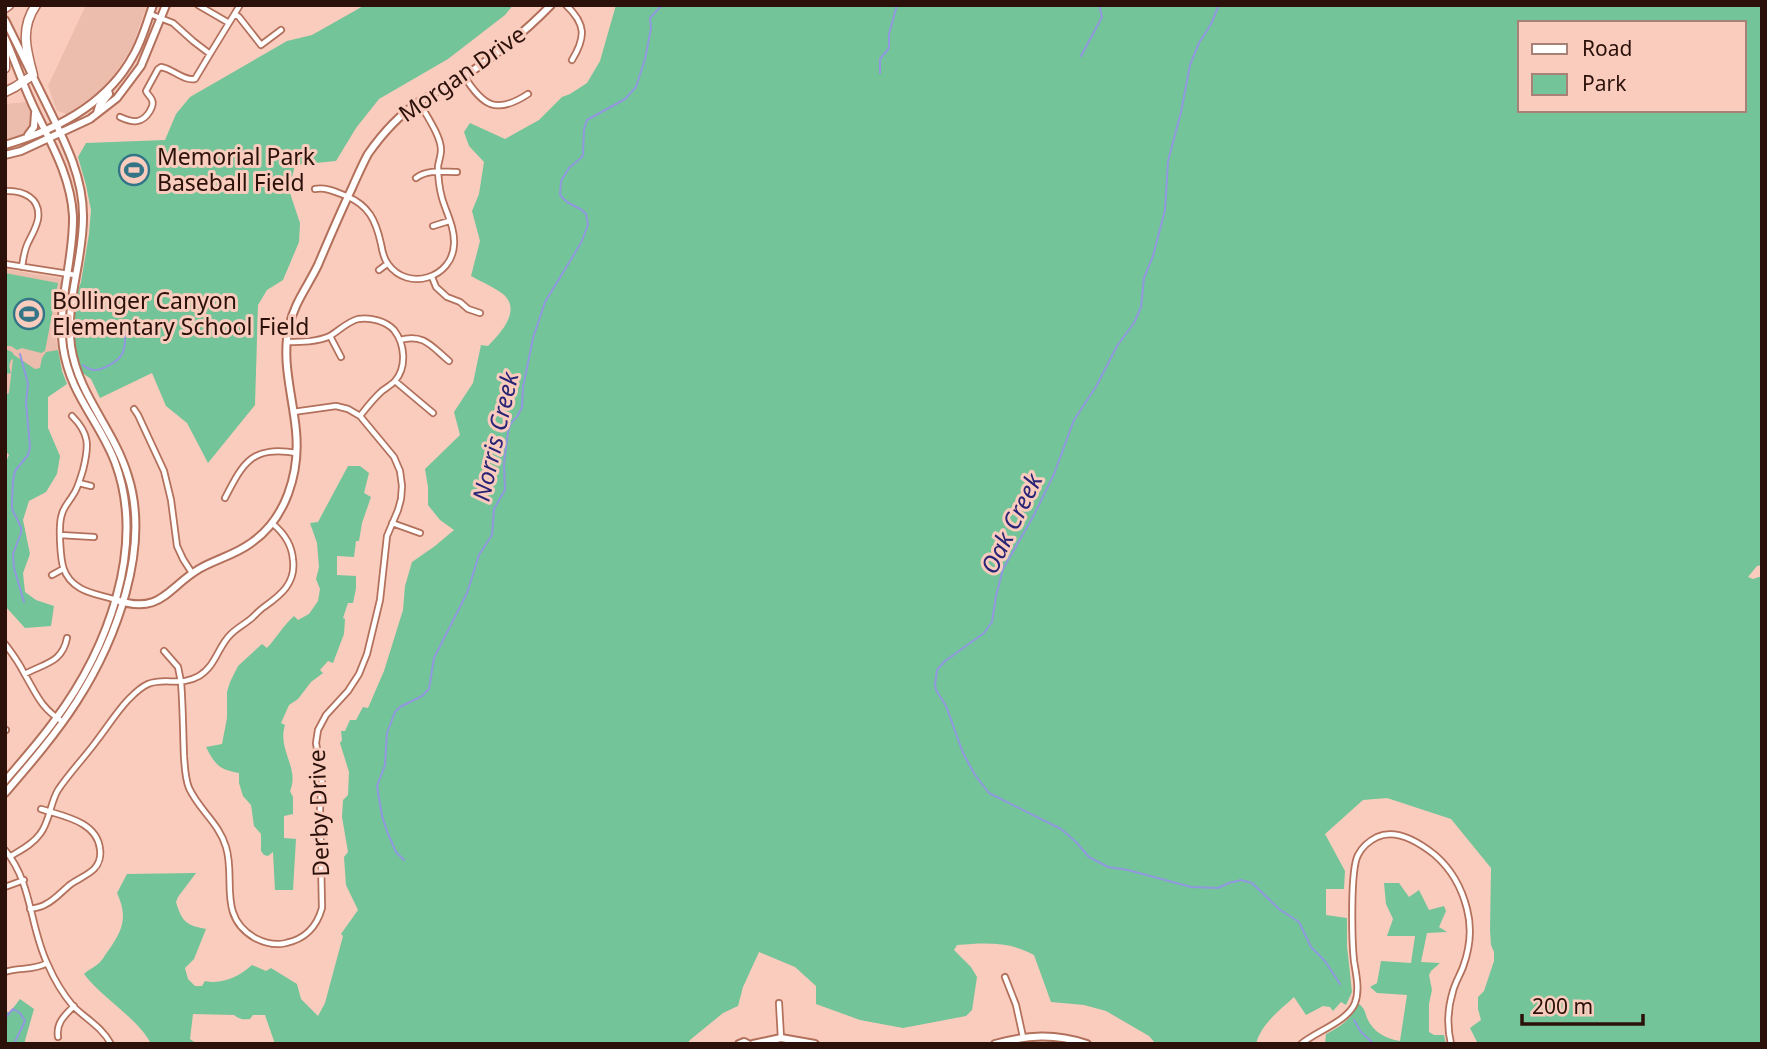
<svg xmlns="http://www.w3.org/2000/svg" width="1767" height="1049" font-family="'Noto Sans',sans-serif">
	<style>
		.built { fill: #ecbcac }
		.green { fill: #73c498; fill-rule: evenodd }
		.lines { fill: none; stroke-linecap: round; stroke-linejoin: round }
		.stream { stroke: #9198df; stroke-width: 2 }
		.street-casing { stroke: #b3705b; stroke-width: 8 }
		.secondary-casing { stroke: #b3705b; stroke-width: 10 }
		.highway-casing { stroke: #b3705b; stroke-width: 11 }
		.street { stroke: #fff; stroke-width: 4.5 }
		.secondary { stroke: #fff; stroke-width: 6 }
		.highway { stroke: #fff; stroke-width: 8 }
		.labels { text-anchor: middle; stroke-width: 6; stroke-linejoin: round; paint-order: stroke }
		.street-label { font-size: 23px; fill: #2b1109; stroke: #f9ccbe }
		.poi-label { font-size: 23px; fill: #2b1109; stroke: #f9ccbe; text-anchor: start }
		.water-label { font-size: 24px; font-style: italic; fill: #292475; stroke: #f9ccbe }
	</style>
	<rect width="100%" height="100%" fill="#f9ccbe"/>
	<!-- built -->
	<path class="built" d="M86 5H147L132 47 111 80 101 90 66 115 65 113 57 111 48 86Z
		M27 102 33 116 32 123 22 136 5 140V104Z
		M5 269 59 278 62 280 57 313 56 339 62 371 5 395Z"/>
	<!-- green -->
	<path class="green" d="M365 5H513L505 15 448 59 379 99 356 128 336 161 295 165 289 190 300 223 299 242 283 280 267 290 258 305 255 405 208 463 187 423 166 406 152 373 100 398 91 379 81 372 75 345 73 320 76 296 81 282 89 234 91 210 86 185 78 157 86 143 165 140 176 114 190 97 287 41 312 35Z
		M616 5H1762V565L1757 566 1748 577 1753 579 1762 576V1044H1478L1470 1028 1481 1020 1478 1009V997L1484 991 1494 961V952L1491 945 1490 930 1491 868 1451 819 1387 798 1363 800 1325 834 1345 871 1344 889H1326V915L1347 918V946L1352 992 1346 1005 1341 1002 1333 1011 1330 1007 1323 1006 1306 1015 1294 997C1279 1011 1261 1024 1256 1044H1156L1149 1036 1106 1011 1084 1005 1051 1002 1034 955C1009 941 985 943 957 945L954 950 971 967 977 977 972 1010 966 1016 903 1028 860 1020 816 1004V986L795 967 759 952 743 987 738 1006 723 1013 690 1040 687 1044H275L265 1015H253L250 1019C243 1020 239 1019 234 1015L193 1014 190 1039 197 1044H151C140 1020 101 997 84 974 88 970 93 968 98 964 102 961 105 955 108 951 123 930 128 917 117 893L127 874 196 873 178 897 176 902C182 922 186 925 206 929L194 959 185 968 188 979 195 986H202L205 981C222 985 240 976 252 965L266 971 271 968 297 984 301 999 318 1016 325 1003 343 936 341 934 358 910 346 885 344 857 348 852 342 817 343 800 348 795 349 772 340 743 342 740 341 731H345L350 720H356L363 707 368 708 384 671 403 610 405 586 412 562 435 546 454 530 440 520 428 505V487L425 469 460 435 454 412 473 383 481 345 488 346C498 335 520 314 506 297 502 291 478 280 471 276L480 241 472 211 479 194 484 162 469 146 464 132 470 123 505 139 539 120 562 97 570 94 587 83 600 61ZM1520 23H1744V110H1520Z
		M5 273 58 283 45 351 41 353 22 348 17 350 11 346H5Z
		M8 350 12 352 14 355 35 369 40 368 42 358 46 352 58 350 62 371 67 384 48 397V428L60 456 57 474 46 492 29 501 23 520 30 554 23 573 25 592 36 600 54 606 51 626 25 628 5 606V464L9 455 5 450V395L9 393 13 359 11 360 9 366 11 373 6 374 5 351Z
		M348 466H360L369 473 364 493 371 497 362 523 359 541H356L354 557 337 556V575L356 576V588L353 603H348L343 618 345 619 344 634 333 663 328 661 320 670 323 673 311 682 298 699 289 705 281 723 285 725C277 750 300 768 290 791L293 797V814L284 816V838L296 839 293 890H275L273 852 268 856 264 855 261 851V834L254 826 251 805 243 796 239 783V773C220 770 215 765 206 747L222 744 227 718V692L230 682 238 666 262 644 267 648C277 637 283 626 294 616L298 620 309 614 318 601 320 589 316 579 319 567 317 543 310 523 318 522Z
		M1384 883H1399L1409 897 1419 890 1429 910 1444 906 1446 911 1439 927 1447 932 1427 933 1421 962 1440 963 1431 971 1429 975 1432 990 1429 1004V1032L1434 1035H1444L1446 1044H1325L1326 1034C1340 1027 1352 1019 1358 1003 1364 1008 1365 1011 1367 1018 1373 1032 1386 1039 1400 1041L1407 995 1377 993 1370 987 1377 983 1381 961 1411 963 1415 936H1387L1393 919 1386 904Z
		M20 999 34 1009 24 1044H5V1012H10Z"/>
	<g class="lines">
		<!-- stream -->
		<path class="stream" d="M1219 5 1211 24 1199 43 1190 65 1181 112 1168 161 1165 210 1153 256 1144 278 1141 307 1134 323 1117 346 1097 385 1074 420 1054 474 1034 515 1003 569 996 596 992 622 984 633 945 661 937 670 935 685 936 690 946 706 963 753 975 775 989 793 1061 829 1076 842 1089 857 1108 867 1128 870 1191 887 1218 888 1229 883 1241 880 1252 883 1279 909 1299 922 1311 947 1325 961 1340 984
			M1081 56 1102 17 1099 5
			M880 73V59L889 48V34L897 5
			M20 354 28 384 26 403 30 447 28 455 15 471 13 481 12 502V509L21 527V533L13 554 14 568 24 602
			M83 365C86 368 88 369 93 370 101 371 118 362 122 354 126 348 125 339 125 332L131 328 135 319
			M404 860 396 852 388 834 382 816 377 786 385 765 387 733 395 712 400 707 422 696 429 689 434 658 467 593 479 555 492 535 494 509 505 490 504 464 508 432 510 425 518 415 522 407 523 387 533 338 545 302 581 243 588 225 586 214 582 210 567 202 560 195 561 181 569 168 582 157 583 154 584 129 587 120 625 99 636 87 645 59 651 28 650 18 662 5
			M5 1018 13 1009 20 1013 25 1021 14 1044
			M1354 1020 1361 1032 1374 1044"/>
		<!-- street casing -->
		<g class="street-casing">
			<path id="street" d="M198 5 229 23
				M566 5C586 24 586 37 572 60
				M235 14 239 17 261 45 281 30
				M210 54 240 5
				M464 76C483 106 496 115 528 94
				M120 117C133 123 142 124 150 111 152 106 154 105 152 100 151 97 147 94 146 91L158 69 161 67C173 69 183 81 195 79L210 54 193 41 173 23 150 14
				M416 178C428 169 443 172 457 172
				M315 189C326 187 336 192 346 196 369 205 376 221 381 244 382 250 384 259 388 264 408 292 453 278 454 244 455 228 446 212 442 198 439 187 438 177 438 166 439 161 441 155 441 150 441 136 426 115 419 102
				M5 191C23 190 41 198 38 219 36 229 31 236 27 245 24 252 23 260 22 267
				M433 226 449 221
				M5 264 75 275
				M379 270 387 264
				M432 277 436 287 447 297 460 302 468 309 480 313
				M330 336 341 357
				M400 340C424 333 432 347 449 361
				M287 342C301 342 317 342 330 336 340 330 347 322 358 319 370 317 386 321 394 330 405 344 407 367 395 381 391 385 386 388 382 391 373 399 367 407 360 416
				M395 381 433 413
				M134 409 138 415 164 471 171 500 177 546 183 559 192 573
				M72 416C90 434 89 446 83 470 80 479 78 488 73 495 69 502 64 506 62 514 59 522 60 532 60 540 61 560 61 577 80 588 90 594 104 596 116 600
				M79 483 91 486
				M225 498C244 461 252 446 297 453
				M392 523 420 533
				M60 535 94 537
				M52 575 63 569
				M5 644C12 653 19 663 24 673 37 695 40 707 63 722
				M164 651 178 667 181 682C183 707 183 732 184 757 185 768 185 778 189 788 199 810 219 823 226 847 236 879 217 916 255 938 265 943 275 946 286 943 305 939 317 926 322 908L320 809 322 779 316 743 318 730 326 715 348 691 359 674 367 654 380 600 387 536 398 510 401 499 402 486 400 471 394 457 360 416 348 409 336 406 293 412
				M25 674C45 663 62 663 67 638
				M5 730H6
				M5 850C33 884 29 926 48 965 54 979 63 994 73 1006 86 1019 102 1027 111 1044
				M11 856C21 850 33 844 40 834 50 821 50 803 58 790 70 772 85 757 98 739 108 726 116 713 127 701 133 695 139 688 148 684 166 677 180 687 199 676 216 666 218 646 231 634 236 629 243 625 248 621 254 617 258 611 264 607 281 595 296 583 293 560 292 545 285 534 273 524
				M5 887 24 880
				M30 909C35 908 42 907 46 904 55 900 63 890 71 884 78 879 88 875 94 869 99 864 101 856 100 849 97 821 62 816 41 809
				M5 972C19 967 33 971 47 963
				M1005 977 1016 1005 1023 1037
				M779 1003 781 1038
				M58 1037C56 1023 64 1016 74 1006
				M1301 1044C1317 1031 1348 1021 1355 1003 1360 990 1356 974 1354 961 1352 942 1350 870 1358 855 1362 847 1369 841 1377 837 1397 828 1420 843 1435 855 1451 869 1462 889 1467 909 1472 928 1470 948 1463 967 1460 975 1455 983 1453 991 1448 1007 1447 1027 1451 1044"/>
		</g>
		<!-- secondary casing -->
		<g class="secondary-casing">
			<path id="secondary" d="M5 20C19 48 33 77 47 105 64 140 83 176 83 215 84 259 65 301 71 346 78 395 114 429 128 476 151 548 116 640 77 701 56 734 30 764 5 793
				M5 38C16 63 24 88 36 112 52 145 71 178 73 216 74 260 57 303 63 347 70 395 99 420 115 462 147 547 107 650 55 720 40 741 22 761 5 781
				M97 113 99 106 109 94 108 90
				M28 135 34 127 35 113
				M5 145C56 130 107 104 133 56 142 41 147 22 153 5
				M5 155 21 151 90 119 117 98 141 66 166 5
				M116 600C161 615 167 588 199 569 216 559 235 555 251 543 286 519 300 473 296 431 293 397 281 361 289 327 294 303 308 286 318 265 329 239 340 213 352 188 357 177 362 165 368 154 382 134 399 115 419 102 434 92 451 85 465 76 496 55 525 32 551 5
				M739 1044 744 1042 748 1044
				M753 1044 781 1038 815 1044
				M995 1044C1028 1035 1054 1033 1087 1044"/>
		</g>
		<!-- highway casing -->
		<g class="highway-casing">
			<path id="highway" d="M5 8 9 5
				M5 49V68
				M5 92 15 87 33 75C26 50 20 28 36 5"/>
		</g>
		<!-- street -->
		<use href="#street" class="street"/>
		<!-- secondary -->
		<use href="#secondary" class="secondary"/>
		<!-- highway -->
		<use href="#highway" class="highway"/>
	</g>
	<!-- icons -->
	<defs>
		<g id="stadium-ring" transform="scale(1.575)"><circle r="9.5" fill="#f9ccbe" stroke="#337587" stroke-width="1.5"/><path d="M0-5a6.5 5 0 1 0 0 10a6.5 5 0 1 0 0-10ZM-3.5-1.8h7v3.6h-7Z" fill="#337587"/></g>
	</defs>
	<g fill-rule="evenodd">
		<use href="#stadium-ring" x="134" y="170"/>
		<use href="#stadium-ring" x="29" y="314"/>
	</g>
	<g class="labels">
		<!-- street labels -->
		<g class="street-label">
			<text transform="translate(462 74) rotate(-35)" y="8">Morgan Drive</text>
			<text transform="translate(319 813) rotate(-92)" y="8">Derby Drive</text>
		</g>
		<!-- poi labels -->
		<g class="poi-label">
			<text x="157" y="165">Memorial Park<tspan x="157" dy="26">Baseball Field</tspan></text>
			<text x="52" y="309">Bollinger Canyon<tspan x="52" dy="26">Elementary School Field</tspan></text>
		</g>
		<!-- water labels -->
		<g class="water-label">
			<text transform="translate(496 437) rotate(-77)" y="8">Norris Creek</text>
			<text transform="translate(1012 524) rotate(-64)" y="8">Oak Creek</text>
		</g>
	</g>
	<!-- border -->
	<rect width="1767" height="1049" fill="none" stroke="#2b1109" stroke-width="14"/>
	<!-- legend -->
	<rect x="1518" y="21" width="228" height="91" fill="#f9ccbe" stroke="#a78176" stroke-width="2"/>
	<rect x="1532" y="44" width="35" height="10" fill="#ffffff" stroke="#a78176" stroke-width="2"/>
	<text x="1582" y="56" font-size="21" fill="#2b1109">Road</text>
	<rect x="1532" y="74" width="35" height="21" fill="#73c498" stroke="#a78176" stroke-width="2"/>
	<text x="1582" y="91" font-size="21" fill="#2b1109">Park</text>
	<!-- scale -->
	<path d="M1522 1014v10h121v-10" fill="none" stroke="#2b1109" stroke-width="3.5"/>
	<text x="1532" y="1014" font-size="21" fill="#2b1109" stroke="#f9ccbe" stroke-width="5" paint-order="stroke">200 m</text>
</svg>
